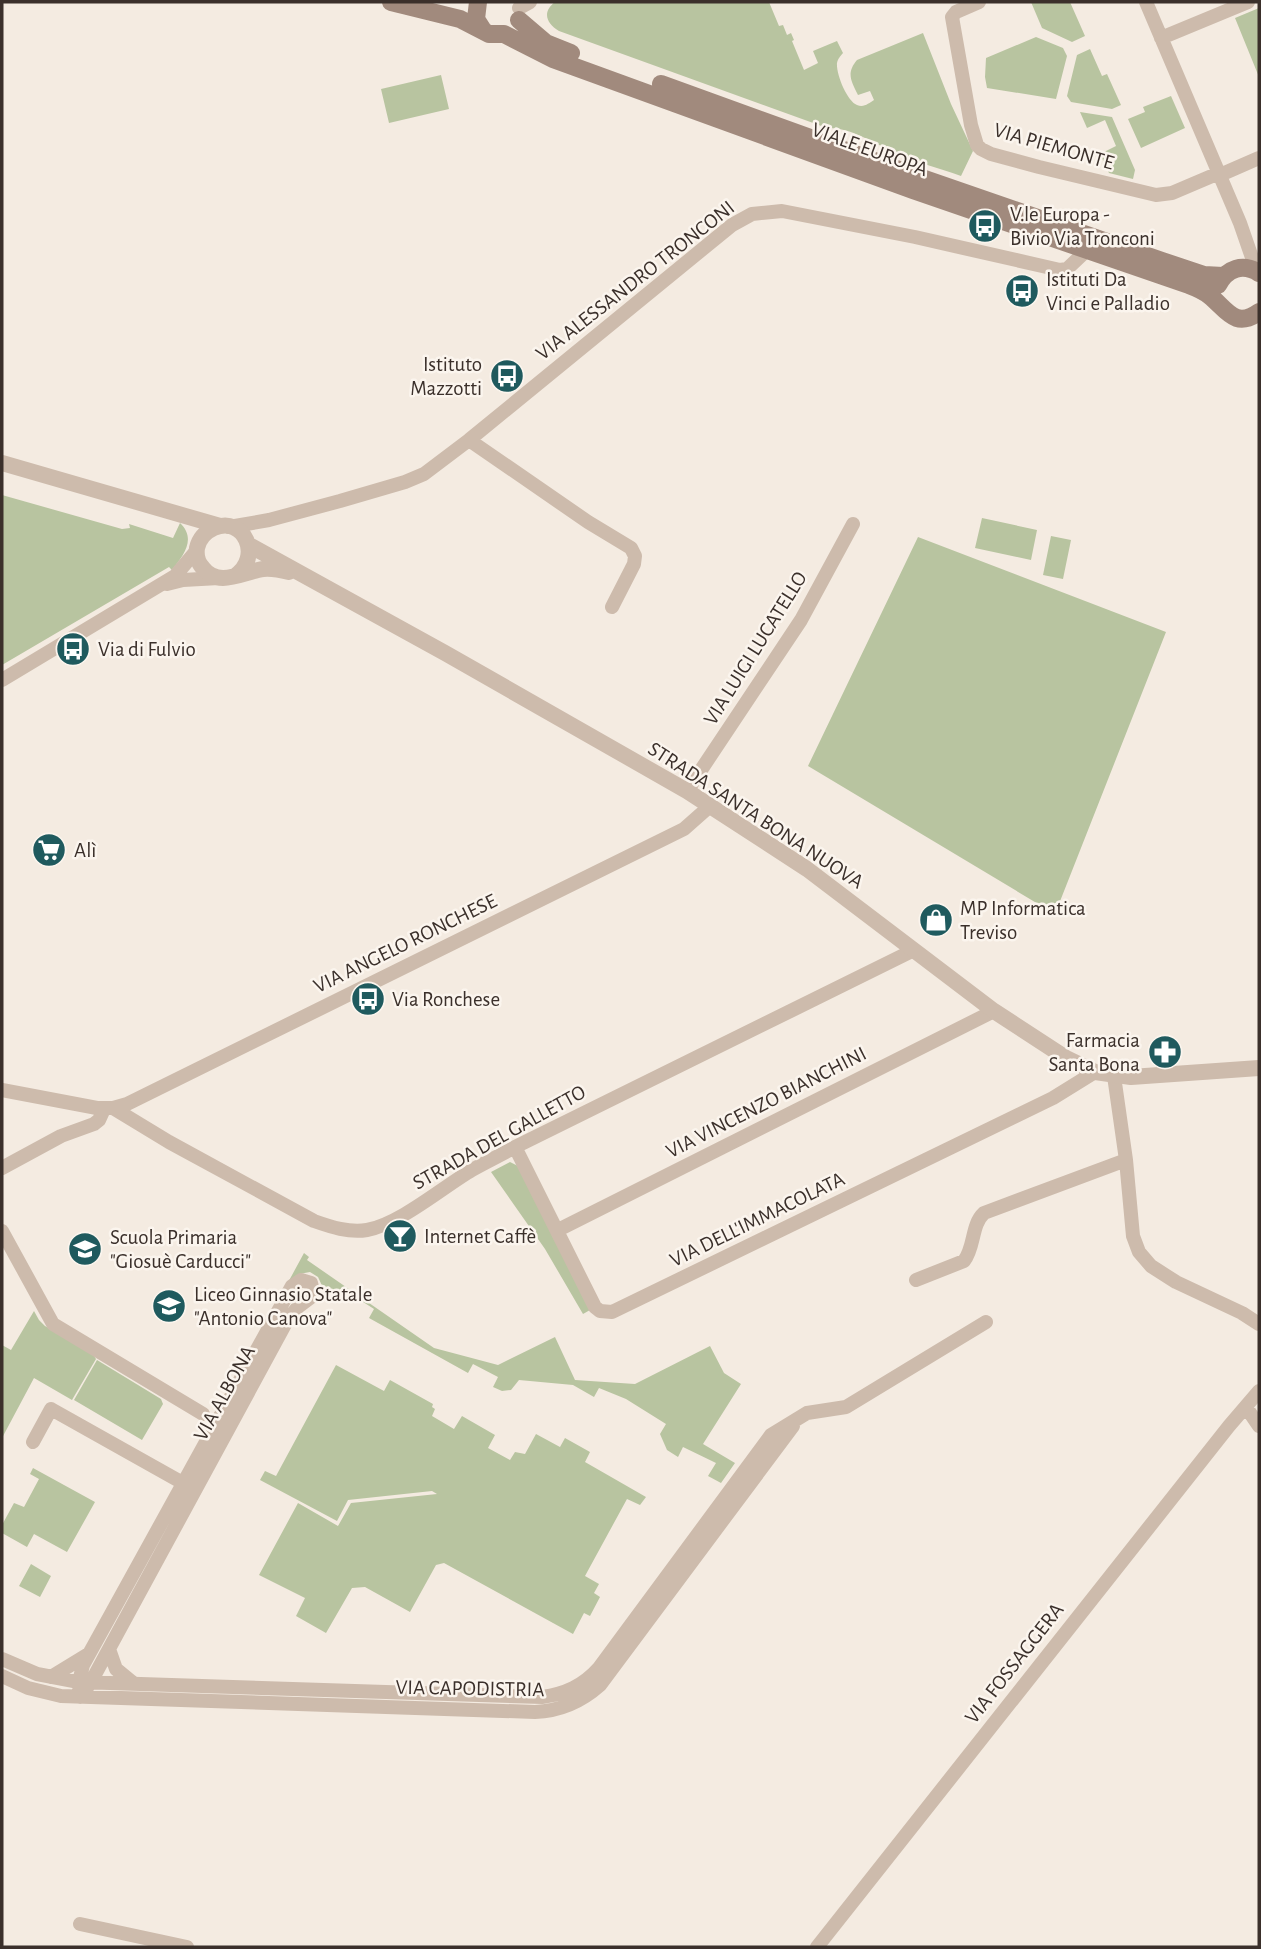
<svg xmlns="http://www.w3.org/2000/svg" width="1261" height="1949" font-family="'Alegreya Sans',sans-serif">
	<style>
		.green { fill: #b8c4a0 }
		.lines { fill: none; stroke-linecap: round; stroke-linejoin: round }
		.minor { stroke: #cdbbac; stroke-width: 14 }
		.tertiary { stroke: #cdbbac; stroke-width: 16 }
		.secondary { stroke: #a18a7d; stroke-width: 18 }
		.labels { text-anchor: middle; stroke-width: 5; stroke-linejoin: round; paint-order: stroke }
		.street-label { font-size: 21px; fill: #3b302b; stroke: #fbf5ee }
		.poi-label { font-size: 21px; fill: #3b302b; stroke: #fbf5ee; text-anchor: start }
	</style>
	<rect width="100%" height="100%" fill="#f4ebe1"/>
	<!-- green -->
	<path class="green" d="M555 2H769L779 26 783 25 787 35 791 33 794 40 792 41 804 70 818 63 813 51 837 41 843 53C840 57 838 58 837 63 836 74 847 101 857 105 864 108 869 103 874 100L870 91 858 95C851 81 846 73 857 60L923 33 951 104 973 151 961 176C939 168 914 162 893 152 874 143 850 127 827 128L559 31C546 23 542 12 555 2Z
		M1031 2H1070L1085 36 1072 42 1042 28Z
		M1259 8V77L1235 18Z
		M1036 37 1063 48 1067 56 1056 99 987 88 985 77 986 58Z
		M1090 49 1102 76 1107 74 1121 105 1112 109 1071 102 1067 96 1077 55Z
		M441 75 449 109 389 123 381 89Z
		M1171 96 1185 128 1141 148 1128 119 1145 112 1143 107Z
		M1080 112 1112 117 1135 170 1133 179 1109 173 1100 154 1116 146 1105 120 1087 128Z
		M2 495 122 529 130 528 129 524 173 538 180 523C197 539 183 556 172 570L169 567 2 665Z
		M982 518 1037 530 1031 560 975 548Z
		M1051 536 1071 540 1063 579 1043 575Z
		M918 537 1166 632 1055 914 808 766Z
		M510 1162 518 1166 590 1310 583 1314 545 1249 491 1172Z
		M304 1253 309 1257 307 1260 434 1348 498 1365 555 1337 575 1380 635 1384 710 1346 724 1373 741 1384 703 1444 735 1463 721 1483 708 1476 716 1463 683 1447 678 1457 667 1450 660 1434 666 1424 626 1399 599 1388 594 1397 573 1385 519 1380 511 1390 502 1391 493 1387 498 1377 473 1364 468 1373 369 1318 374 1309 346 1291 340 1302 324 1290 318 1277 310 1272 299 1274 285 1288Z
		M34 1311 39 1320 45 1326 92 1353 96 1359 72 1400 34 1378 2 1438V1345L11 1350Z
		M97 1360 161 1399 163 1404 142 1440 74 1400Z
		M336 1365 384 1391 390 1380 433 1404 432 1407 435 1409 432 1416 454 1429 462 1416 495 1435 488 1448 510 1460 515 1452 525 1454 536 1434 560 1447 565 1438 590 1452 585 1462 646 1497 640 1505 627 1499 585 1576 599 1584 594 1593 600 1597 590 1616 584 1613 573 1634 444 1563 436 1565 410 1612 365 1587 352 1588 326 1633 296 1616 305 1598 259 1575 298 1503 338 1526 351 1503 437 1494 432 1491 348 1500 337 1521 260 1480 265 1471 276 1476Z
		M33 1468 95 1502 67 1552 34 1534 27 1547 2 1533V1525L14 1503 24 1507 39 1479 30 1474Z
		M31 1564 51 1576 40 1597 19 1586Z"/>
	<g class="lines">
		<!-- minor -->
		<path class="minor" d="M979 2 956 12 952 17 971 125 977 145 981 149 991 154 1039 167 1156 195 1172 193 1219 173
			M1146 2 1240 223 1257 272
			M519 8 530 2
			M1161 38 1248 2
			M1220 175 1259 158
			M469 440 588 522 631 548 635 556 634 564 612 607
			M229 527 269 520 340 501 405 482 424 474 469 440 732 225 752 214 782 211 915 237 1060 270 1067 269 1086 251
			M167 584 183 580 219 578
			M2 680 175 576 197 550
			M687 791 801 620 853 524
			M1114 1076 1126 1160 1133 1236 1139 1252 1151 1266 1176 1282 1242 1313 1259 1324
			M2 1090 97 1108H113L169 1142 314 1221C331 1227 349 1233 367 1230 400 1224 443 1187 472 1170 486 1162 501 1155 515 1147L914 950
			M113 1108 127 1104 684 829 710 806
			M515 1147 595 1307 600 1311 612 1312 1053 1098 1095 1072
			M2 1168 61 1136 94 1124 99 1120 104 1109
			M558 1230 994 1011
			M2 1231 53 1324 203 1414
			M301 1280 311 1283 314 1295 298 1307 288 1319 91 1682 80 1697 79 1682 83 1665 292 1286Z
			M916 1280 964 1261C975 1247 971 1225 984 1213L1126 1160
			M1246 1407 1259 1426
			M33 1442 51 1409 190 1487
			M109 1649 116 1669 133 1683
			M2 1659 37 1674 79 1682 542 1697C565 1694 583 1686 599 1668L771 1435 807 1413 846 1407 986 1322
			M2 1676 28 1688 61 1696 535 1712C561 1711 581 1702 600 1685L793 1426
			M51 1677 87 1655
			M80 1924 187 1947
			M817 1947 1229 1426 1259 1391"/>
		<!-- tertiary -->
		<path class="tertiary" d="M2 463 220 526
			M249 545 445 653 687 791 807 869 994 1011 1066 1058 1095 1072 1131 1077 1259 1068
			M235 576C263 557 244 515 214 528 205 532 199 539 197 548 196 555 198 563 203 568 218 588 243 572 263 569 272 568 281 570 289 572"/>
		<!-- secondary -->
		<path class="secondary" d="M391 2 460 19 489 34H504L553 59 913 190 1189 285C1197 288 1204 291 1210 296 1227 310 1235 329 1259 312
			M478 2 476 19 483 30
			M519 20 546 43 571 53
			M661 84 913 175 1162 261 1204 275 1223 276
			M1218 285C1227 268 1243 263 1259 273"/>
	</g>
	<!-- icons -->
	<defs>
		<g id="bus-disc" transform="scale(1.75)"><circle r="9.5" fill="#1f5a5e" stroke="#fbf5ee"/><path d="M-5-6H5V4H4V6H2V4H-2V6H-4V4H-5ZM-3.5-4V0h7V-4ZM-3.5 1.2v1.5H-2V1.2ZM2 1.2v1.5H3.5V1.2Z" fill="#fff"/></g>
		<g id="supermarket-disc" transform="scale(1.75)"><circle r="9.5" fill="#1f5a5e" stroke="#fbf5ee"/><path d="M-6-5.5h2.5l.6 2H6L4.5 2H-2.5L-4.4-4H-6ZM-1.5 3.2a1.3 1.3 0 1 0 .1 0ZM3 3.2a1.3 1.3 0 1 0 .1 0Z" fill="#fff"/></g>
		<g id="shop-disc" transform="scale(1.75)"><circle r="9.5" fill="#1f5a5e" stroke="#fbf5ee"/><path d="M-5-2.5h2.3a2.7 3.5 0 0 1 5.4 0H5L5.5 6h-11ZM-1.5-2.5h3a1.5 2.3 0 0 0-3 0Z" fill="#fff"/></g>
		<g id="pharmacy-disc" transform="scale(1.75)"><circle r="9.5" fill="#1f5a5e" stroke="#fbf5ee"/><path d="M-2-6h4v4h4v4h-4v4h-4v-4h-4v-4h4Z" fill="#fff"/></g>
		<g id="bar-disc" transform="scale(1.75)"><circle r="9.5" fill="#1f5a5e" stroke="#fbf5ee"/><path d="M-6-5H6L.8 .8V4.5H3.5V6h-7V4.5H-.8V.8Z" fill="#fff"/></g>
		<g id="school-disc" transform="scale(1.75)"><circle r="9.5" fill="#1f5a5e" stroke="#fbf5ee"/><path d="M0-5L7-2L0 1L-7-2ZM-4 1L0 2.5L4 1V4Q0 6-4 4Z" fill="#fff"/></g>
	</defs>
	<g fill-rule="evenodd">
		<use href="#bus-disc" x="985" y="226"/>
		<use href="#bus-disc" x="1022" y="291"/>
		<use href="#bus-disc" x="507" y="376"/>
		<use href="#bus-disc" x="73" y="649"/>
		<use href="#supermarket-disc" x="49" y="850"/>
		<use href="#shop-disc" x="936" y="920"/>
		<use href="#bus-disc" x="368" y="999"/>
		<use href="#pharmacy-disc" x="1165" y="1052"/>
		<use href="#bar-disc" x="400" y="1236"/>
		<use href="#school-disc" x="85" y="1249"/>
		<use href="#school-disc" x="169" y="1306"/>
	</g>
	<g class="labels">
		<!-- street labels -->
		<g class="street-label">
			<text transform="translate(1054 146) rotate(16)" y="7">VIA PIEMONTE</text>
			<text transform="translate(870 149) rotate(20)" y="7">VIALE EUROPA</text>
			<text transform="translate(635 280) rotate(-38)" y="7">VIA ALESSANDRO TRONCONI</text>
			<text transform="translate(755 648) rotate(-58)" y="7">VIA LUIGI LUCATELLO</text>
			<text transform="translate(756 815) rotate(33)" y="7">STRADA SANTA BONA NUOVA</text>
			<text transform="translate(405 943) rotate(-26)" y="7">VIA ANGELO RONCHESE</text>
			<text transform="translate(766 1102) rotate(-27)" y="7">VIA VINCENZO BIANCHINI</text>
			<text transform="translate(499 1137) rotate(-29)" y="7">STRADA DEL GALLETTO</text>
			<text transform="translate(757 1219) rotate(-26)" y="7">VIA DELL'IMMACOLATA</text>
			<text transform="translate(224 1393) rotate(-61)" y="7">VIA ALBONA</text>
			<text transform="translate(1014 1663) rotate(-52)" y="7">VIA FOSSAGGERA</text>
			<text transform="translate(470 1688) rotate(1)" y="7">VIA CAPODISTRIA</text>
		</g>
		<!-- poi labels -->
		<g class="poi-label">
			<text x="1010" y="221">V.le Europa -<tspan x="1010" dy="24">Bivio Via Tronconi</tspan></text>
			<text x="1046" y="286">Istituti Da<tspan x="1046" dy="24">Vinci e Palladio</tspan></text>
			<text x="482" y="371" text-anchor="end">Istituto<tspan x="482" dy="24">Mazzotti</tspan></text>
			<text x="98" y="656">Via di Fulvio</text>
			<text x="74" y="857">Alì</text>
			<text x="960" y="915">MP Informatica<tspan x="960" dy="24">Treviso</tspan></text>
			<text x="392" y="1006">Via Ronchese</text>
			<text x="1140" y="1047" text-anchor="end">Farmacia<tspan x="1140" dy="24">Santa Bona</tspan></text>
			<text x="424" y="1243">Internet Caffè</text>
			<text x="110" y="1244">Scuola Primaria<tspan x="110" dy="24">"Giosuè Carducci"</tspan></text>
			<text x="194" y="1301">Liceo Ginnasio Statale<tspan x="194" dy="24">"Antonio Canova"</tspan></text>
		</g>
	</g>
	<!-- border -->
	<rect width="1261" height="1949" fill="none" stroke="#3b302b" stroke-width="7"/>
</svg>
